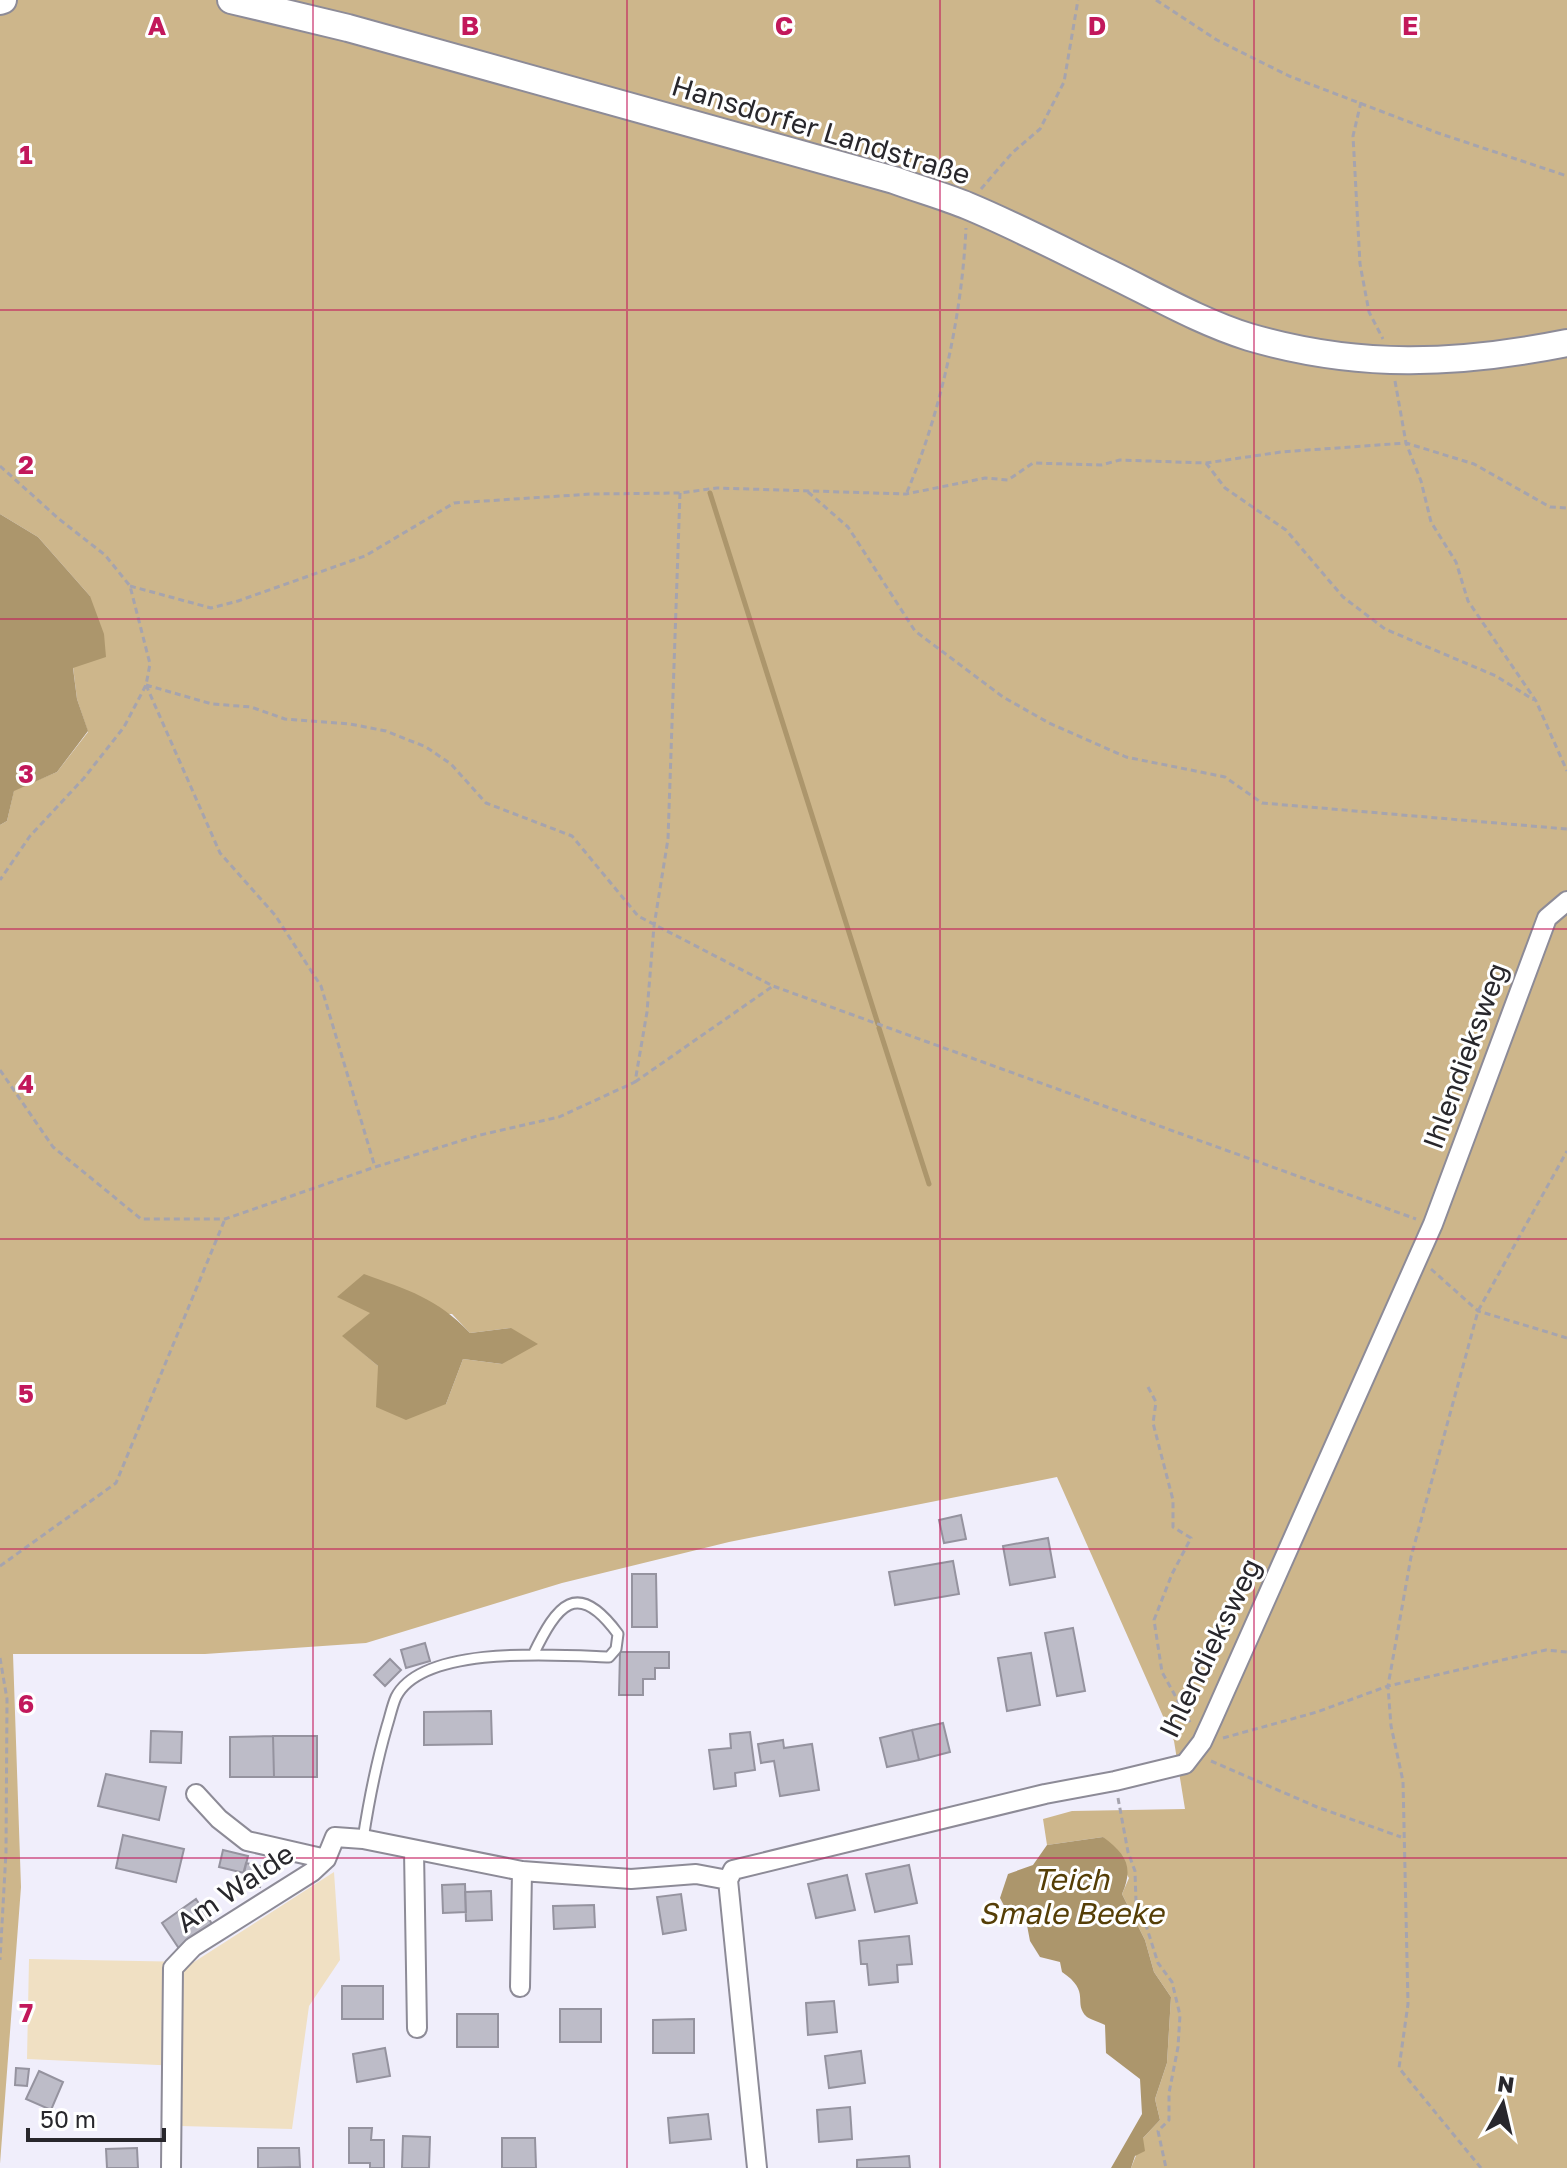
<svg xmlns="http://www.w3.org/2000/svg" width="1567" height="2168" font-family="'Golos Text',sans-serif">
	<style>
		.green { fill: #f0e0c3 }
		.forest { fill: #cdb68b; fill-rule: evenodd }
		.water { fill: #ac966c }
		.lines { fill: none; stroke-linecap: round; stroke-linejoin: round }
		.stream { stroke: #ac966c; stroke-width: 5 }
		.building { fill: #bdbcc8; stroke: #95939f; stroke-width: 2 }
		.service-casing { stroke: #8d8b97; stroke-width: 13 }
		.minor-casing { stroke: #8d8b97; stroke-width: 22 }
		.secondary-casing { stroke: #8d8b97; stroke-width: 30 }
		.path { stroke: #a6a4ae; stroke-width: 3; stroke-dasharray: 6 4; stroke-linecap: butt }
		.service { stroke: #fff; stroke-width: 9 }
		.minor { stroke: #fff; stroke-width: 18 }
		.secondary { stroke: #fff; stroke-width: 26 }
		.grid { fill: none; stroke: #c2185b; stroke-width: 2; stroke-opacity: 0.55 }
		.labels { text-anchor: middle; stroke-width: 6; stroke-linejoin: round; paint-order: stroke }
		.street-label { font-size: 28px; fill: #28272c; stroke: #fff }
		.water-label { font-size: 30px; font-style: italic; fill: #553e06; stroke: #fff }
		.grid-label { font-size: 26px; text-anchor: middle; font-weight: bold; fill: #c2185b; stroke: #fff; stroke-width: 6; stroke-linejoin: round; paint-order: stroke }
	</style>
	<rect width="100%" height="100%" fill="#f0eefb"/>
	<!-- green -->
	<path class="green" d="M334 1872 340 1960 309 2006 292 2129 180 2126V2066L27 2059 29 1959 194 1962Z"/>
	<!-- forest -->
	<path class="forest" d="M0 0H1567V2168H1131L1143 2138 1160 2120 1155 2099 1167 2063 1171 1997 1154 1972 1145 1940 1122 1894 1129 1878 1103 1837 1047 1845 1043 1819 1072 1811 1185 1809 1174 1741 1057 1477 729 1542 562 1583 366 1643 205 1654H13L21 1887 0 2164V825L7 821 14 790 57 772 88 732 77 699 73 667 90 596 38 537 0 514ZM371 1313 452 1314 470 1333 511 1328 502 1364 463 1359 446 1404 378 1366 343 1336Z"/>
	<!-- water -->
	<path class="water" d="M0 514 38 537 90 596 104 634 106 657 73 668 77 699 88 731 57 772 14 791 7 821 0 825Z
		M364 1274C408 1290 437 1298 470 1333L511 1328 538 1344 502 1364 463 1359 446 1404 406 1420 376 1407 378 1366 342 1336 370 1313 337 1297Z
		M1103 1837C1126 1854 1134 1867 1122 1894L1145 1940 1154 1972 1171 1997 1167 2063 1155 2099 1160 2120 1143 2138 1145 2151 1135 2156 1131 2168H1111L1142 2114 1140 2079 1106 2053 1105 2025C1100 2022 1091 2020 1087 2017 1072 2003 1092 1992 1062 1972L1060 1962 1040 1957 1030 1941 1026 1920 1010 1917 1000 1898 1008 1874 1033 1865 1047 1845Z"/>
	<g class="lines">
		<!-- stream -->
		<path class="stream" d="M710 493 878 1024
			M879 1028 929 1184"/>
	</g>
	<!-- building -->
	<path class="building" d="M961 1515 966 1539 944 1543 939 1520Z
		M1048 1538 1055 1577 1010 1585 1003 1546Z
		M953 1561 959 1594 895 1605 889 1572Z
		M632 1574H656L657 1627H632Z
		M1073 1628 1085 1691 1057 1696 1045 1633Z
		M425 1643 430 1661 406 1668 401 1650Z
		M620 1652H669V1668H655V1679H643V1695H619Z
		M1031 1653 1040 1705 1007 1711 998 1658Z
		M390 1659 401 1670 385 1686 374 1675Z
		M491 1711 492 1744 424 1745V1712Z
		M943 1723 950 1752 919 1760 912 1730Z
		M912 1730 919 1760 887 1767 880 1738Z
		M151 1731 182 1732 181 1763 150 1762Z
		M750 1732 755 1770 735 1773 736 1786 714 1789 709 1750 731 1748 730 1734Z
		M273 1736H317V1777H274Z
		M273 1736 274 1777H230V1737Z
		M783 1740 784 1748 812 1744 819 1790 780 1796 774 1761 761 1763 758 1744Z
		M106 1774 166 1787 159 1820 98 1806Z
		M123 1835 184 1849 176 1882 116 1868Z
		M223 1850 248 1856 244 1873 219 1867Z
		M246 1863 264 1867 260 1887 241 1882Z
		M909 1865 917 1903 875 1912 866 1874Z
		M847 1875 855 1910 816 1918 808 1884Z
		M465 1884 466 1912 443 1913 442 1885Z
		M491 1891 492 1920 466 1921 465 1892Z
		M681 1894 686 1930 663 1934 657 1897Z
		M196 1899 214 1927 180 1950 162 1923Z
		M594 1905 595 1927 554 1929 553 1906Z
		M909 1936 912 1964 897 1965 898 1982 869 1985 867 1964H861L859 1941Z
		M342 1986H383V2019H342Z
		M834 2001 837 2032 808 2035 806 2003Z
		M560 2009H601V2042H560Z
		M457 2014H498V2047H457Z
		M694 2019V2053H653V2020Z
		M385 2048 390 2076 357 2082 353 2054Z
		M861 2051 865 2083 829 2088 825 2056Z
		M16 2068 29 2069 27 2086 15 2085Z
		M39 2071 63 2082 51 2110 26 2099Z
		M850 2107 852 2139 819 2142 817 2110Z
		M708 2114 711 2139 670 2143 668 2118Z
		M349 2128H372L371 2140H384V2168H370V2163H349Z
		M403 2136 430 2137 429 2168H402Z
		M502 2138H535L536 2168H502Z
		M137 2148 138 2168H107L106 2149Z
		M258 2148H299L300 2167 258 2168Z
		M909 2156 910 2168H857V2160Z"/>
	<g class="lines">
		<!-- service casing -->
		<g class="service-casing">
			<path id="service" d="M363 1839C369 1800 376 1764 387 1726 390 1717 392 1706 396 1697 423 1644 559 1655 609 1657L616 1649 618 1634C577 1578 557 1605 533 1655"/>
		</g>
		<!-- minor casing -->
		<g class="minor-casing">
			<path id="minor" d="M196 1794 219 1819 247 1841 326 1859
				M414 1851 417 2028
				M520 1987 522 1871
				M171 2168 173 1968 193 1947 312 1872 326 1859 335 1837 363 1839 522 1871 631 1879 696 1874 728 1880
				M757 2168 728 1880 733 1870 1045 1794 1115 1781 1185 1764 1202 1742 1213 1718 1433 1224 1547 918 1567 901"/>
		</g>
		<!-- secondary casing -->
		<g class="secondary-casing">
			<path id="secondary" d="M231 0 348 28 894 180C918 189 944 196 968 206 1016 226 1064 251 1111 274 1156 296 1201 322 1249 337 1358 369 1457 365 1567 343
				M0 1 3 0"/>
		</g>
		<!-- path -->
		<path class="path" d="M1156 0 1217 40 1289 76 1438 133 1567 176
			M1361 102 1353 136 1360 264 1369 312 1383 339
			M981 189 1012 153 1040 129 1064 82 1078 0
			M1395 381 1406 443 1421 481 1431 522 1456 562 1468 601 1536 701 1567 771
			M1206 463 1225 488 1286 530 1343 597 1385 629 1496 676 1534 700
			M0 466 59 519 105 555 130 586 150 664 146 685 124 727 84 778 30 836 0 880
			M808 492 848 527 915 631 1003 697 1049 723 1126 757 1225 777 1262 803 1567 829
			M907 492C941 412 962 315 966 228
			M130 586 211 608 238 601 365 556 454 503 591 494 680 493 717 488 906 494 985 478 1008 480 1033 463 1101 465 1120 460 1206 463 1281 452 1406 443 1474 464 1550 507 1567 508
			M146 685 212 704 251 707 285 719 350 724 386 731 426 747 451 764 486 803 572 836 638 916 773 986 1416 1219
			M146 685 220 853 275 915 321 986 375 1167
			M0 1070 53 1147 141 1219H225L375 1167 480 1135 559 1117 635 1082 647 1012 654 926 668 839 680 493
			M635 1082 773 986
			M1431 1269 1478 1311 1567 1338
			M1148 1387 1156 1402 1153 1423 1173 1500V1527L1191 1538 1172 1574 1154 1620 1162 1672 1191 1724
			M0 1566 116 1483 225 1219
			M0 1658 7 1699 6 1852 0 1960
			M1223 1738 1317 1712 1388 1686 1546 1650 1567 1652
			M1211 1761 1317 1807 1401 1837
			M1118 1798 1128 1852 1135 1871 1136 1902 1145 1922 1158 1963 1172 1982 1180 2015 1178 2047 1169 2093V2120L1158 2131 1166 2168
			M1481 2168 1399 2068 1408 2004 1403 1781 1391 1726 1388 1686 1411 1557 1478 1311 1567 1151"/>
		<!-- service -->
		<use href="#service" class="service"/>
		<!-- minor -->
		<use href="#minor" class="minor"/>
		<!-- secondary -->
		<use href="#secondary" class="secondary"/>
	</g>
	<!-- grid -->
	<path class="grid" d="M313 0V2168M627 0V2168M940 0V2168M1254 0V2168M0 310H1567M0 619H1567M0 929H1567M0 1239H1567M0 1549H1567M0 1858H1567"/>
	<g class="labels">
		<!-- street labels -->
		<g class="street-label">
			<text transform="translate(821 130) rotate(17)" y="10">Hansdorfer Landstraße</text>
			<text transform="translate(1465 1056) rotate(-70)" y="10">Ihlendieksweg</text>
			<text transform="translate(1210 1648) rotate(-64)" y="10">Ihlendieksweg</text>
			<text transform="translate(235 1888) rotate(-34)" y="10">Am Walde</text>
		</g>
		<!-- water labels -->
		<g class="water-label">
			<text x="1071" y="1890">Teich<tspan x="1071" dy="34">Smale Beeke</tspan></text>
		</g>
	</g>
	<g class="grid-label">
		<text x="157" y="35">A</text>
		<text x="470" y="35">B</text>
		<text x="784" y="35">C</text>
		<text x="1097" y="35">D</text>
		<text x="1410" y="35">E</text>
		<text x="26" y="164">1</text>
		<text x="26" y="474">2</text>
		<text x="26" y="783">3</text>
		<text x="26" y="1093">4</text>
		<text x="26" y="1403">5</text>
		<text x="26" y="1713">6</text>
		<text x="26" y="2022">7</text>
	</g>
	<!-- north arrow -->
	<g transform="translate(1503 2104) rotate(8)" stroke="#ffffff" stroke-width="6" paint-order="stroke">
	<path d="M0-6L14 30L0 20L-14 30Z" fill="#28272c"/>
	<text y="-12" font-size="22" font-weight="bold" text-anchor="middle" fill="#28272c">N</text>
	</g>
	<!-- scale -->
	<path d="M28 2128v12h136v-12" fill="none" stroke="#28272c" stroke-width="4"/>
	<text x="40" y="2128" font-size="24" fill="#28272c" stroke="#ffffff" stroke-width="6" paint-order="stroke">50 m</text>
</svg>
